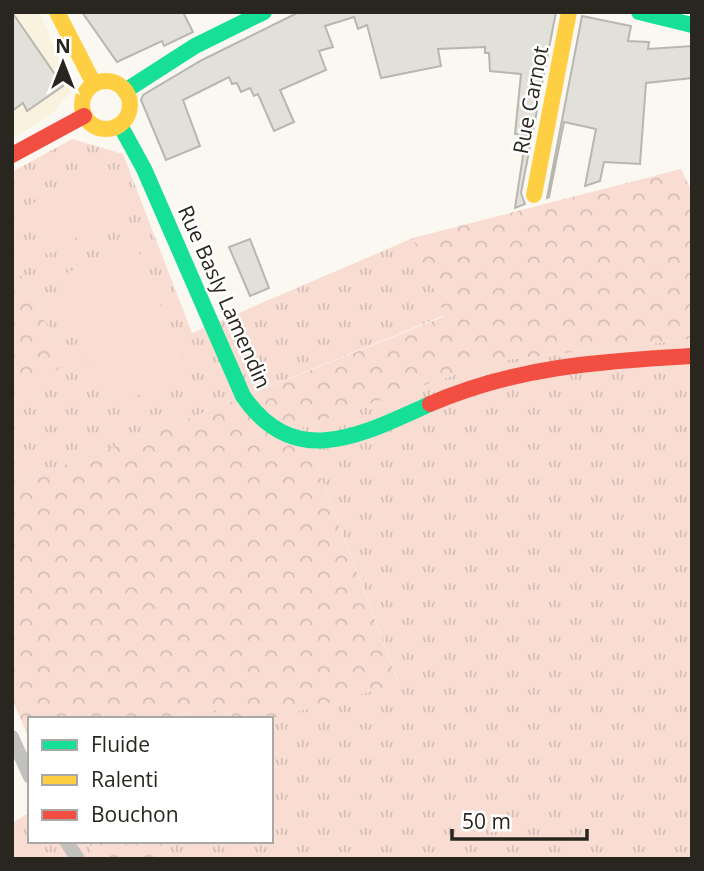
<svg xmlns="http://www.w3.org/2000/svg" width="704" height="871" font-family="'Open Sans',sans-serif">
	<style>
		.built { fill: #f9f2df }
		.grass { fill: url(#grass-tufts) }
		.forest { fill: url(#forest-crowns) }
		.park { fill: #f9ddd3 }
		.building { fill: #e1e1da; stroke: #b7b7b0; stroke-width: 2 }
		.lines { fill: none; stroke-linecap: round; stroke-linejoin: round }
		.street { stroke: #c3c1be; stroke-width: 14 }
		.fast { stroke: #16e098; stroke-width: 16 }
		.slow { stroke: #ffcf43; stroke-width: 16 }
		.jam { stroke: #f24e42; stroke-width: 16 }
		.labels { text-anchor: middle; stroke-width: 5; stroke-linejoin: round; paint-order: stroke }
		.street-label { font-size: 21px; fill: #29261f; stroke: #fff }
	</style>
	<defs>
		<pattern id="grass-tufts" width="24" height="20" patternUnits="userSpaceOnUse" patternTransform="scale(1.75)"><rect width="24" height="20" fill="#f9ddd3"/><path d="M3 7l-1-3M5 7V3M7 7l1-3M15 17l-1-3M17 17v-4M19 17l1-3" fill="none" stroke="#d5beb5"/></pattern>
		<pattern id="forest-crowns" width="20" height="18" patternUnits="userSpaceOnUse" patternTransform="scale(1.75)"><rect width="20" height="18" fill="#f9ddd3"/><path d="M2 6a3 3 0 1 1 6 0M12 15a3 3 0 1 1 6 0" fill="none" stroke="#d5beb5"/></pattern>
	</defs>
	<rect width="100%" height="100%" fill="#faf8f1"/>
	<!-- built -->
	<path class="built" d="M12 12H40L71 91 54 112 12 139Z"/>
	<!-- grass -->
	<path class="grass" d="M72 139 123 154 192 333 413 238 445 315 224 405 19 482 12 471V388H19L57 345 12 258V172Z
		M692 339V859H172L161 841H271L270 719 399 683 302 427 495 361Z
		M206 707 239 719H172Z
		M30 812V841H85L98 859H12V823Z"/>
	<!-- forest -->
	<path class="forest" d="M681 169 692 192V339L495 361 302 427 399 684 270 719H239L206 707 172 719H30V741L12 699V471L19 482 224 405 445 316 413 238Z
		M12 258 57 345 60 367C45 382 34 388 12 388Z
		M85 841H161L172 859H98Z"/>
	<!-- park -->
	<path class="park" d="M104 160 131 204 47 255 20 211Z
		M136 245 189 375 107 408 54 278Z"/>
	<!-- building -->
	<path class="building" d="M12 12 63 86 27 111 23 103 12 111Z
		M82 12H183L193 32 164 46 162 41 117 62Z
		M299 12H556L521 193 525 204 515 208 526 136 515 134 521 74 490 71 489 53H485V47L438 49 441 66 381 78 367 25 358 29 354 17 325 26 333 47 319 51 326 70 280 90 294 122 274 131 258 94 254 96 250 88 241 92 237 83 232 84 229 77 183 100 200 146 166 160 141 100 143 95 202 60Z
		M582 16 631 26 628 41 649 42 648 49 692 46V78L646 83 640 164 604 162 600 181 585 186 596 129 564 122 549 197 547 198Z
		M250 239 269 288 250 296 229 247Z"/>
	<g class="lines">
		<!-- street -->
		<path class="street" d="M12 737 30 777
			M66 841 78 859"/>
		<!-- fast -->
		<path class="fast" d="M639 12 692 25
			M125 91 195 46 264 12
			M120 125 144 169 243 396C295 472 363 434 430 404"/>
		<!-- slow -->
		<path class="slow" d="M57 12 94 84
			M82 105a24 24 0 1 1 48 0a24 24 0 1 1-48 0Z
			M534 195 569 12"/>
		<!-- jam -->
		<path class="jam" d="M12 155 84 116
			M430 404C514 367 601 361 692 356"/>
	</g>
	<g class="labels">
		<!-- street labels -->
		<g class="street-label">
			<text transform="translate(531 100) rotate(-79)" y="7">Rue Carnot</text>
			<text transform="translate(224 297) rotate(66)" y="7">Rue Basly Lamendin</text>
		</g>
	</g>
	<!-- border -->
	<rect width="704" height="871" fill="none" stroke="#29261f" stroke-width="28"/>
	<!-- legend -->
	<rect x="28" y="717" width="245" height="126" fill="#ffffff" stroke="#a9a8a5" stroke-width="2"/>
	<rect x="42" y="740" width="35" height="10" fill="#16e098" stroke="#a9a8a5" stroke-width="2"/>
	<text x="91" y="752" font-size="21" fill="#29261f">Fluide</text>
	<rect x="42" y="775" width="35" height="10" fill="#ffcf43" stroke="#a9a8a5" stroke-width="2"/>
	<text x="91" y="787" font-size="21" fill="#29261f">Ralenti</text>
	<rect x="42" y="810" width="35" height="10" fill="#f24e42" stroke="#a9a8a5" stroke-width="2"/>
	<text x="91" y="822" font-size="21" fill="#29261f">Bouchon</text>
	<!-- north arrow -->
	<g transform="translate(63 63)" stroke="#ffffff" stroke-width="5" paint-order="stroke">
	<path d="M0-5L12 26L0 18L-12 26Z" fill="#29261f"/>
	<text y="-10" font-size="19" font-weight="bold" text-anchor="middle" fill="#29261f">N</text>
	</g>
	<!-- scale -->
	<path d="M452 829v10h135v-10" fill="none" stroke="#29261f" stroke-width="3.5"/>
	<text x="462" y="829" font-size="21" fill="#29261f" stroke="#ffffff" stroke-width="5" paint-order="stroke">50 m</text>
</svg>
